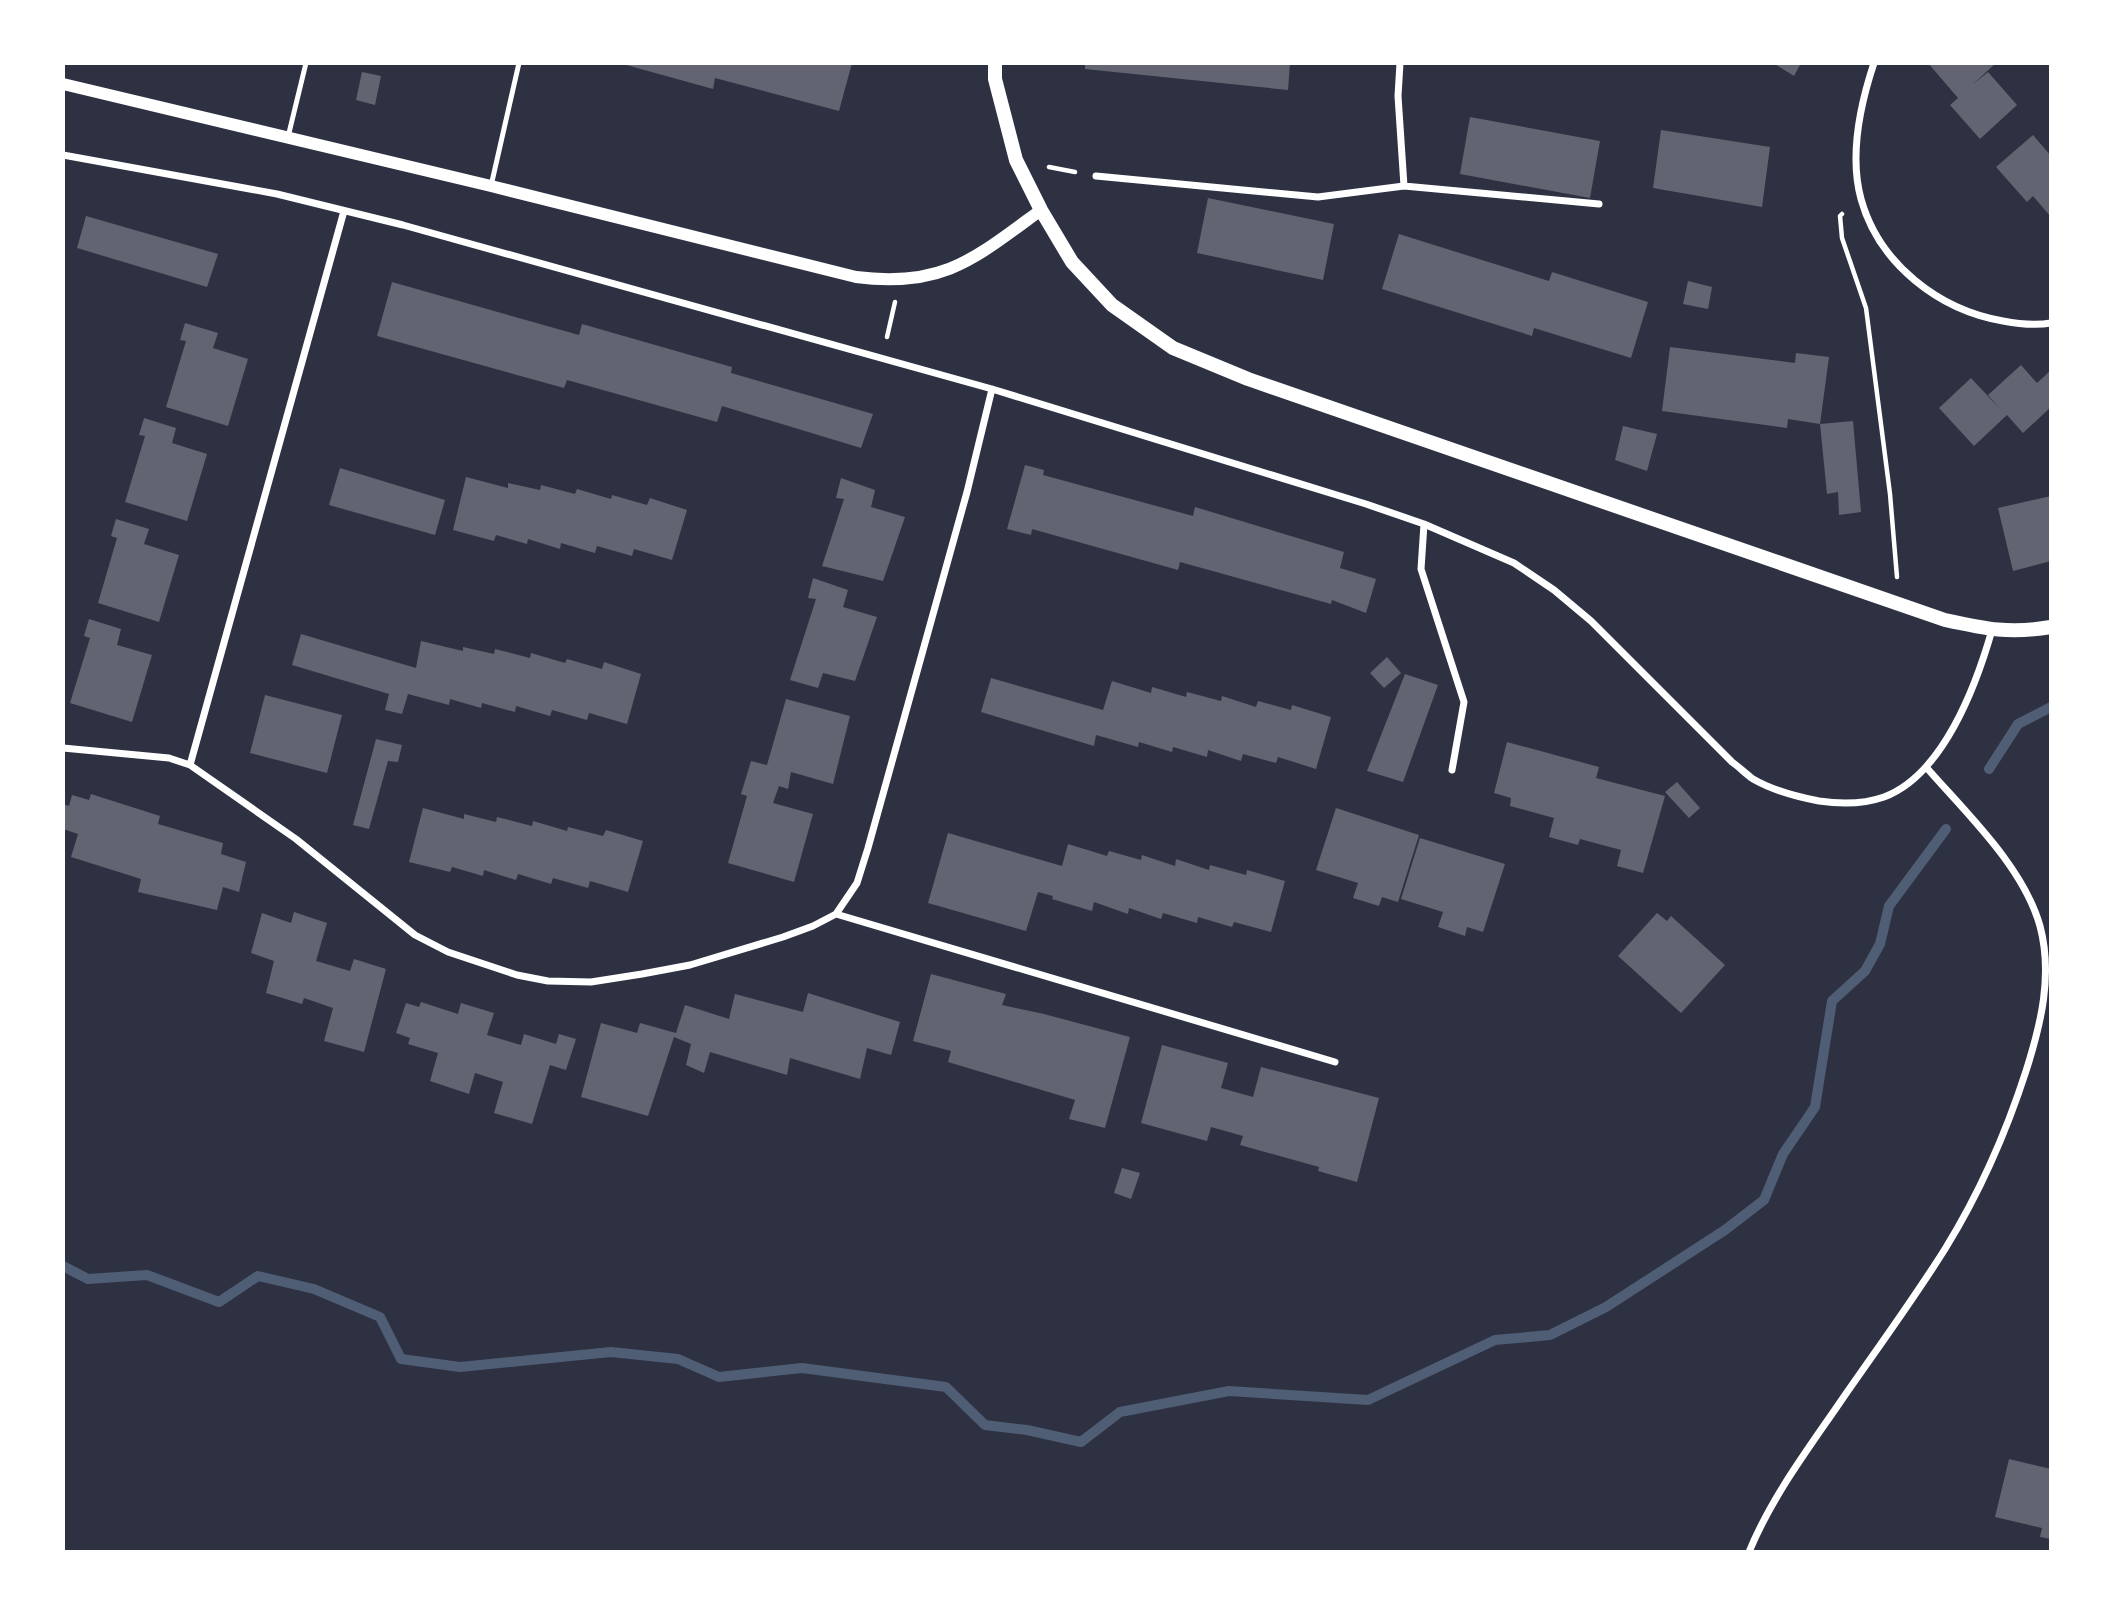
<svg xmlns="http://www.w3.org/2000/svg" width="2114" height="1615" font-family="'DM Sans',sans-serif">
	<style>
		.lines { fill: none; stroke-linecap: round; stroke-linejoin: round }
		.stream { stroke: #4f5d75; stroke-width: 10 }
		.building { fill: #626471 }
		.path { stroke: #fff; stroke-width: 4.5 }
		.service { stroke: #fff; stroke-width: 5 }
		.minor { stroke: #fff; stroke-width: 7 }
		.tertiary { stroke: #fff; stroke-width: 12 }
		.secondary { stroke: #fff; stroke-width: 14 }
	</style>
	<rect width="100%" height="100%" fill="#2d3142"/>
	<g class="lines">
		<!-- stream -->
		<path class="stream" d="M1989 769 2018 724 2051 707
			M63 1266 88 1279 147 1275 219 1302 258 1276 314 1289 380 1317 401 1359 460 1367 611 1352 678 1359 719 1377 802 1368 946 1387 985 1425 1027 1430 1081 1442 1120 1412 1229 1391 1368 1400 1495 1340 1550 1335 1606 1307 1725 1230 1764 1200 1783 1154 1815 1107 1832 1001 1865 971 1880 944 1889 906 1946 829"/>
	</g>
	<!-- building -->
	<path class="building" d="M619 63H852L839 111 715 78 713 89Z
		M1085 63H1290L1288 90 1085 69Z
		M1773 63H1801L1794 76Z
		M1928 63H1996L1972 85 1988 72 2017 105 1980 139 1950 105 1958 98Z
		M362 72 381 76 375 105 356 100Z
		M1470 117 1600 141 1590 198 1460 174Z
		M1661 130 1770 147 1762 207 1653 188Z
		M2033 135 2051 156V217L2033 196 2027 202 1996 167Z
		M1208 198 1334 224 1323 280 1197 253Z
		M86 216 218 254 207 287 77 248Z
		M1399 234 1549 281 1552 272 1648 302 1631 358 1534 328 1532 336 1382 289Z
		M1688 281 1712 287 1708 309 1683 304Z
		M392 282 579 335 582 324 732 367 731 373 873 414 861 448 722 406 717 422 567 380 564 388 377 336Z
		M185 323 218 333 213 348 248 359 228 426 166 407 186 341 180 340Z
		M1670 347 1795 363 1796 353 1829 357 1820 424 1788 419 1787 428 1662 411Z
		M2021 365 2037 383 2051 370V407L2023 433 2007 415 1974 446 1939 408 1971 378 2001 410 1988 395Z
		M144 418 176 428 172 443 207 454 187 521 125 502 145 436 139 435Z
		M1853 421 1861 512 1839 515 1838 492 1827 494 1820 424Z
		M1623 426 1657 434 1647 471 1615 460Z
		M1025 465 1044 470 1043 475 1193 516 1195 507 1344 552 1340 568 1376 579 1366 613 1332 600 1331 604 1180 562 1178 570 1032 529 1031 535 1007 529Z
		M340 468 445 500 435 535 329 505Z
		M466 477 508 488V483L540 490 541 485 575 494 577 489 611 499 612 495 647 505 650 498 687 510 672 560 634 549 632 556 597 546 595 553 561 543 560 549 528 539 527 544 496 535 494 541 453 530Z
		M841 478 875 490 871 507 905 517 883 581 822 566 844 499 836 498Z
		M2051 496V561L2013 571 1998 508Z
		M116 519 149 529 144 544 179 555 159 622 98 603 117 538 111 536Z
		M813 578 848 590 843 607 877 617 855 681 823 673 818 688 790 680 816 599 808 598Z
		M89 619 121 629 117 645 152 655 132 722 70 703 90 638 84 636Z
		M301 634 416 668 421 641 463 651V647L494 654 495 649 530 658 531 653 565 663 567 659 602 669 604 662 641 674 627 724 589 713 587 720 552 710 550 716 516 706 515 712 482 703 481 708 450 699 449 705 408 694 402 714 385 710 389 694 292 665Z
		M1387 657 1401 673 1384 688 1370 673Z
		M1405 674 1438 685 1403 782 1367 771Z
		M991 678 1103 710 1112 681 1151 693 1152 687 1186 697 1187 692 1221 701 1222 696 1256 707 1258 701 1291 710 1292 705 1331 717 1316 769 1278 757 1276 763 1243 754 1241 761 1208 750 1207 757 1173 747 1172 752 1139 742 1138 747 1096 735 1094 746 981 712Z
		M265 695 342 715 327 773 250 753Z
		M786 699 850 716 833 784 791 772 788 789 779 786 773 803 813 814 794 882 728 863 747 796 741 794 751 761 767 765Z
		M376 739 402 745 398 762 388 761 369 829 353 825Z
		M1507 742 1599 767 1596 778 1665 796 1643 873 1617 866 1621 850 1580 839 1578 845 1549 837 1554 818 1510 806 1511 798 1494 793Z
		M1677 782 1700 808 1689 818 1665 792Z
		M91 794 160 816 158 824 223 843 221 854 246 862 239 892 223 887 217 910 138 892 141 879 71 857 78 834 63 829V804L69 806 72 795 89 800Z
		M423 808 464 819V814L496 822 497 817 532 826 533 821 567 831 568 827 603 836 606 830 643 841 628 892 590 881 588 888 553 878 551 884 518 874 516 880 484 870 483 876 452 867 450 872 409 862Z
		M1336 808 1419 835 1398 902 1382 897 1379 906 1353 898 1358 883 1316 870Z
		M948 833 1062 866 1068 844 1107 856 1109 851 1141 860 1142 855 1175 866 1176 859 1209 870 1210 865 1246 875 1247 870 1285 881 1271 932 1234 922 1232 927 1198 917 1197 923 1163 913 1161 919 1129 908 1128 914 1094 902 1092 911 1052 899 1053 896 1038 892 1026 931 928 903Z
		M1420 838 1505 864 1483 932 1467 927 1465 936 1438 927 1443 912 1401 899Z
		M294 912 327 923 316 961 350 971 354 959 386 969 364 1052 324 1041 333 1008 304 998 302 1004 266 993 274 961 251 953 262 913 291 923Z
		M1657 913 1667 921 1671 916 1725 965 1681 1013 1618 956Z
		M931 974 1006 994 1002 1005 1044 1014 1130 1037 1105 1128 1069 1119 1075 1100 948 1062 951 1051 913 1041Z
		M808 993 900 1022 891 1055 867 1048 860 1079 790 1058 787 1075 710 1052 704 1073 686 1065 691 1044 674 1037 648 1116 581 1097 601 1023 637 1033 640 1023 676 1033 685 1005 729 1019 735 994 803 1012Z
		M421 1002 458 1014 461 1003 494 1013 487 1035 521 1045 524 1034 556 1044 559 1034 576 1039 566 1070 550 1065 532 1124 494 1113 503 1082 475 1073 469 1094 430 1081 438 1053 408 1044 410 1038 396 1033 406 1003 419 1007Z
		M1162 1045 1228 1063 1221 1088 1253 1097 1261 1067 1379 1098 1357 1182 1318 1171 1319 1167 1240 1145 1243 1136 1211 1127 1207 1141 1141 1123Z
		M1122 1168 1140 1173 1131 1199 1114 1193Z
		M2009 1459 2051 1469V1539L2040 1537 2042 1528 1995 1517Z"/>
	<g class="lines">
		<!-- path -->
		<path class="path" d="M1049 167 1075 172
			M1842 214 1840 216 1842 238 1866 308 1890 494 1897 577
			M887 337 895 302"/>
		<!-- service -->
		<path class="service" d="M288 137 306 63
			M491 186 519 63"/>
		<!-- minor -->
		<path class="minor" d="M1874 63C1860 105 1849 155 1861 199 1879 264 1939 310 2003 321 2019 324 2035 326 2051 323
			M63 155 277 194 403 225 992 389 1366 504 1424 524 1514 563 1554 590 1591 621 1732 762C1739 767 1746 774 1753 779 1772 790 1798 797 1819 801 1839 804 1864 804 1884 797 1943 775 1976 686 1992 630
			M1096 176 1318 197 1404 186 1398 96 1400 63
			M1404 186 1599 204
			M1424 524 1421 569 1464 702 1452 770
			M63 748 169 758 190 765 296 839 415 935 448 952 517 975 548 981 591 982 642 974 690 965 783 937 813 926 836 914 1335 1062
			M190 765 344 211
			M836 914 857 883 868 848 967 492 992 389
			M1749 1552C1772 1496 1809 1448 1843 1398 1877 1349 1913 1300 1945 1249 1979 1194 2006 1133 2026 1071 2041 1024 2053 975 2040 926 2023 866 1966 813 1926 767"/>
		<!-- tertiary -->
		<path class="tertiary" d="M63 84 491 186 856 277C943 288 974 259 1041 210"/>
		<!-- secondary -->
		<path class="secondary" d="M995 63V79L1016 160 1041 210 1072 262 1112 305 1173 348 1248 379 1945 620C1986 629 2010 634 2051 627"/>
	</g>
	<!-- border -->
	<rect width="2114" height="1615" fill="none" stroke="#ffffff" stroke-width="130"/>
</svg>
